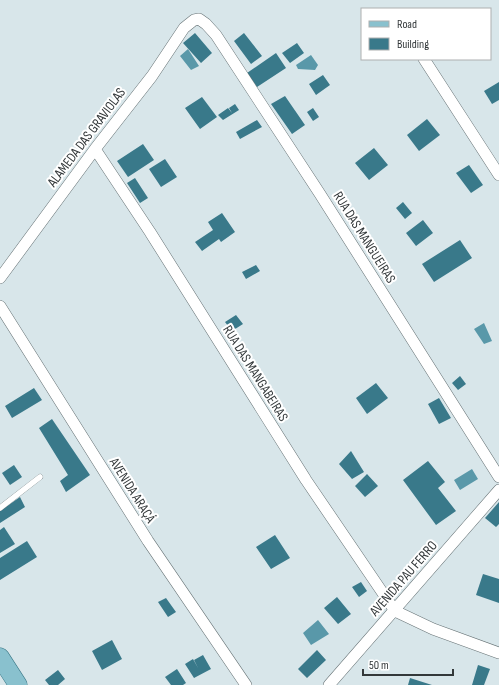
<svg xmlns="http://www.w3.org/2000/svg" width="499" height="685" font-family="'Sofia Sans Condensed',sans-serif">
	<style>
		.water { fill: #5998a9 }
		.building { fill: #39798a }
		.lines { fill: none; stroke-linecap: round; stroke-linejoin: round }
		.lane-casing { stroke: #677376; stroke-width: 6 }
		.street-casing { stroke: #677376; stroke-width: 12 }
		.primary-casing { stroke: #387685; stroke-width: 19 }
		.lane { stroke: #fff; stroke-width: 5.5 }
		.street { stroke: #fff; stroke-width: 11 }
		.primary { stroke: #89c1ce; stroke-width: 18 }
		.labels { text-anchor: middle; stroke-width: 4; stroke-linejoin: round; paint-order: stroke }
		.street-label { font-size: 14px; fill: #33383a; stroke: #fff }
	</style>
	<rect width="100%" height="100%" fill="#d8e6ea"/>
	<!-- water -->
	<path class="water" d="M188 49 199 66 191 70 180 56Z
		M311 55 318 65 315 70 298 69 296 65Z
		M484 323 492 341 484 344 474 329Z
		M472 469 478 479 460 490 454 480Z
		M318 620 329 634 311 645 303 633Z"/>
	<!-- building -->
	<path class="building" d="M195 33 212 53 201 63 183 43Z
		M244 33 262 56 251 64 234 41Z
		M297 43 304 53 290 63 282 53Z
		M276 53 286 68 257 87 247 73Z
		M323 75 330 85 316 95 309 84Z
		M499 82V100L492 104 484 91Z
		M285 96 305 125 292 134 271 104Z
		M202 97 217 117 200 129 185 108Z
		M235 104 239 110 223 120 218 115 228 108 232 113 229 108Z
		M313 108 319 117 313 121 307 112Z
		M427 119 440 135 419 151 407 135Z
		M257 120 262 127 240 139 236 132Z
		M143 144 154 160 128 177 117 161Z
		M374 148 388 165 369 180 355 163Z
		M165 159 177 177 161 187 149 169Z
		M469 165 483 185 471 193 456 173Z
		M135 178 148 198 140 203 127 183Z
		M403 202 412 213 405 219 396 208Z
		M222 213 235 232 221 242 219 239 202 251 195 242 213 230 208 222Z
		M423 220 433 233 416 246 406 233Z
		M460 240 472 258 434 282 422 264Z
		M256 265 260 271 246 279 242 272Z
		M236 315 243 324 232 331 225 322Z
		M460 376 466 384 458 390 452 383Z
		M376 383 388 398 367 414 356 398Z
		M34 388 42 400 12 418 5 406Z
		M439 398 451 418 439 424 428 404Z
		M52 419 90 475 66 492 60 481 68 475 39 428Z
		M351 451 364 472 352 479 339 464Z
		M428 461 445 482 438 488 456 511 436 525 403 480Z
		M14 465 22 477 10 485 2 473Z
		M367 474 378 486 365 497 355 486Z
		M20 497 25 507 0 523V511Z
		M499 502V524L496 527 485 518Z
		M4 527 15 544 0 553V530Z
		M275 535 290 558 271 569 256 547Z
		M27 541 37 557 0 580V558Z
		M483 574 499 579V603L476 595Z
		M361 582 367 591 359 597 352 587Z
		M337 597 351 614 338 624 324 608Z
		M166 598 176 612 168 617 158 602Z
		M112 640 122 659 102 670 92 651Z
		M317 650 326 660 307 678 298 669Z
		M203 655 211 669 194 678 185 664 193 659 198 668 194 660Z
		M478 665 490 669 484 685H472Z
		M177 669 186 683 183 685H171L165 677Z
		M58 670 65 679 58 685H49L45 680Z
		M410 678 432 685H408Z"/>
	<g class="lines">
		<!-- lane casing -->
		<g class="lane-casing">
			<path id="lane" d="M0 508 40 477"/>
		</g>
		<!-- street casing -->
		<g class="street-casing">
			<path id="street" d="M424 59 499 175
				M95 149 150 232 306 480 395 611 433 629 499 653
				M0 278 95 149 152 76 184 28 194 20 199 19 206 24 216 35 320 194 499 477
				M0 306 148 541 246 685
				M329 685 499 490"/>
		</g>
		<!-- primary casing -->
		<g class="primary-casing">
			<path id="primary" d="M0 657 18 685"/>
		</g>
		<!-- lane -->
		<use href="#lane" class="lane"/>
		<!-- street -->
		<use href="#street" class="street"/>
		<!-- primary -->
		<use href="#primary" class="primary"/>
	</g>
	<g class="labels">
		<!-- street labels -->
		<g class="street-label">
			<text transform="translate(86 137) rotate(-53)" y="5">ALAMEDA DAS GRAVIOLAS</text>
			<text transform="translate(365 237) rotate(58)" y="5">RUA DAS MANGUEIRAS</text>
			<text transform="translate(256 373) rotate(58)" y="5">RUA DAS MANGABEIRAS</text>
			<text transform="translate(133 490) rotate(58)" y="5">AVENIDA ARAÇÁ</text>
			<text transform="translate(403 578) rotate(-49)" y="5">AVENIDA PAU FERRO</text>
		</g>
	</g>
	<!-- legend -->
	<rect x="361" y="8" width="130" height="52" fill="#ffffff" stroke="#adafb0"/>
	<rect x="369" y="21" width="20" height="6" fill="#89c1ce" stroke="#adafb0"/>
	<text x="397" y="28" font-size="12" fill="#33383a">Road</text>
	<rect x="369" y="38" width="20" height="12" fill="#39798a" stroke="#adafb0"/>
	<text x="397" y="48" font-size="12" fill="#33383a">Building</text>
	<!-- scale -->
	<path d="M363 669v6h90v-6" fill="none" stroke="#33383a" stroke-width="2"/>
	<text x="369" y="669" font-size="12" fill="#33383a" stroke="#ffffff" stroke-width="3" paint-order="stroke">50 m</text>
</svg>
